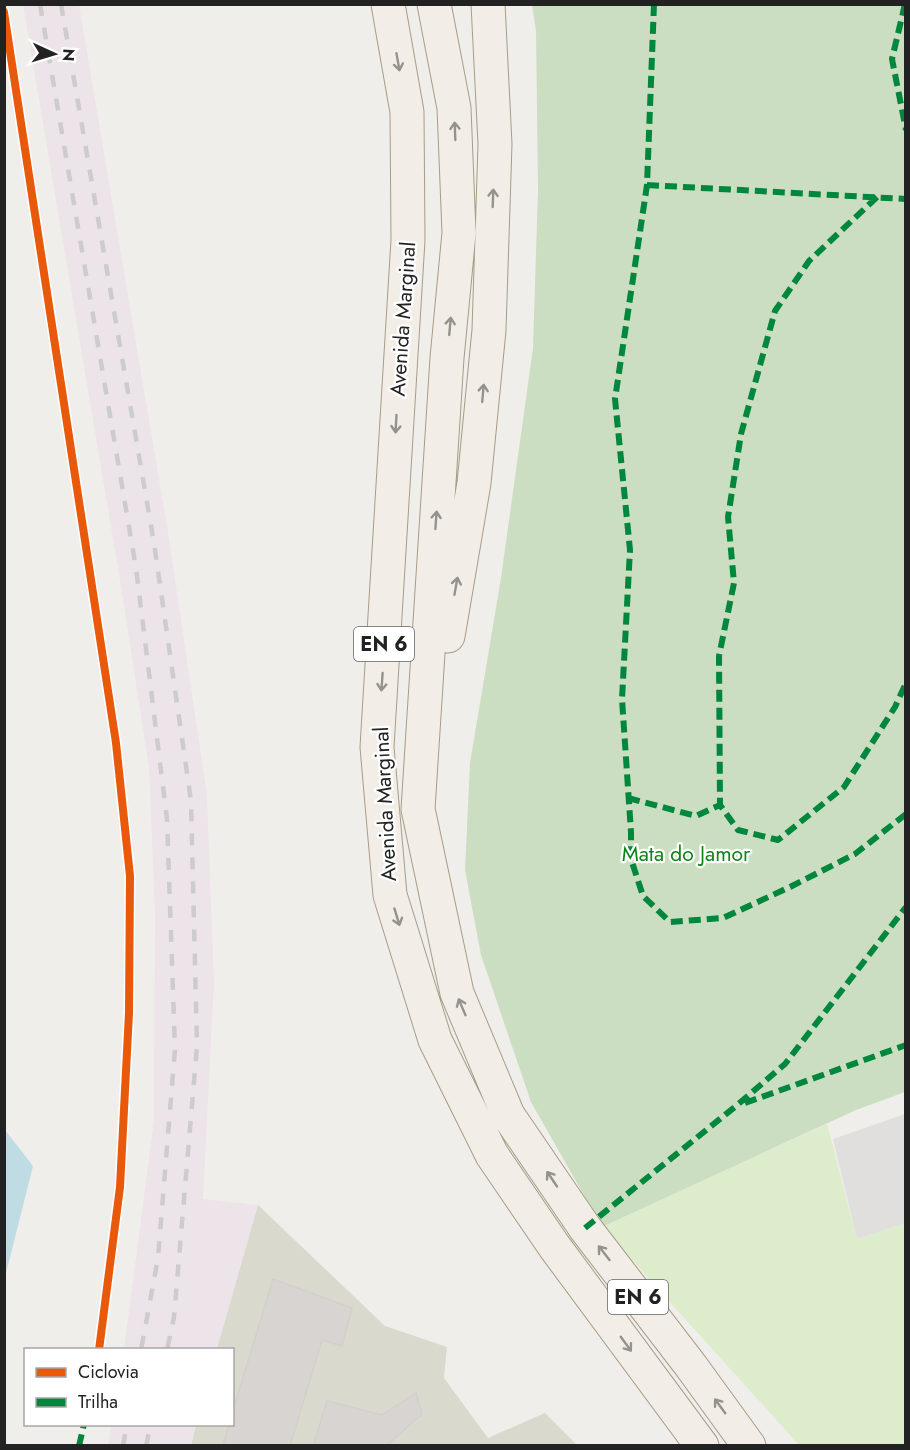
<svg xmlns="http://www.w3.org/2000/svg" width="910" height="1450" font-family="Jost,sans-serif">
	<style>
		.industrial { fill: #ede4e9 }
		.construction { fill: #d9d9cd }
		.grass { fill: #ddeccb }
		.forest { fill: #cbdec1 }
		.parking { fill: #e0dfde }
		.water { fill: #bfdbe3 }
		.building { fill: #d7d4d2; stroke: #d3d0cc; stroke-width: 1.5 }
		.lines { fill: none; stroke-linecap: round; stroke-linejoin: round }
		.primary-casing { stroke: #a79c86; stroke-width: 35 }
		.primary { stroke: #f3ede7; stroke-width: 33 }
		.rail { stroke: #ccc; stroke-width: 4.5; stroke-dasharray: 12 12; stroke-linecap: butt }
		.quiet { stroke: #00873e; stroke-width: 6; stroke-dasharray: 12 6; stroke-linecap: butt }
		.cycleway-casing { stroke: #fff; stroke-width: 11 }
		.cycleway { stroke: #e8590c; stroke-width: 8 }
		.oneway { stroke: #95928e }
		.labels { text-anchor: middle; stroke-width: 4.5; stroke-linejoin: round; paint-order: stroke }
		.shield { fill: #fff; stroke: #646464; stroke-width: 1.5 }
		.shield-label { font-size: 20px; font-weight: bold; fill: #222 }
		.street-label { font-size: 21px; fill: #222; stroke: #fff }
		.park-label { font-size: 21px; fill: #0c8416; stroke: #fff }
	</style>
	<rect width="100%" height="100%" fill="#f0eeeb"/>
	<!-- industrial -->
	<path class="industrial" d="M23 5H79L168 532 207 795 214 984 203 1199 258 1205 217 1349H124L154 1120 155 913 149 768 121 586Z
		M111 1425H196L191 1445 108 1446Z"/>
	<!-- construction -->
	<path class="construction" d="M258 1205 385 1326 447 1347 444 1378 488 1438 545 1413 577 1445 191 1446 196 1425 232 1424V1350L217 1349Z"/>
	<!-- grass -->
	<path class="grass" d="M827 1124 857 1239 905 1223V1445H799L602 1227Z"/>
	<!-- forest -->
	<path class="forest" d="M532 5H905V1092L856 1110 602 1227 531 1102 481 955 465 870 470 763 501 578 533 348 538 190 536 31Z"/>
	<!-- parking -->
	<path class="parking" d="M905 1114V1223L857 1239 833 1139Z"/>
	<!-- water -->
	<path class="water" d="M5 1130 33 1166 5 1277Z"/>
	<!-- building -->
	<path class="building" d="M273 1279 352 1308 342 1346 322 1340 290 1446H223L229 1424H232V1414Z
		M416 1393 422 1414 386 1446H313L327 1401 382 1415Z"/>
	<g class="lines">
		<!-- primary casing -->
		<g class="primary-casing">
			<path id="primary" d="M388 4 407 112 408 240 377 747 390 895 435 1040 492 1155 554 1246 702 1446
				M434 4 454 108 459 233 447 358 418 809 457 993 508 1115 585 1228 691 1366 749 1446
				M448 636 474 483 489 330 495 144 488 4"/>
		</g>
		<!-- primary -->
		<use href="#primary" class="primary"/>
		<!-- rail -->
		<path class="rail" d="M40 4 136 568 167 819 175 1049 158 1258 141 1350
			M61 4 154 543 191 801 197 1046 174 1317 167 1350
			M123 1446 127 1424
			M146 1446 151 1424"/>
		<!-- quiet -->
		<path class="quiet" d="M654 4 647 185 615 399 630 550 622 699 631 832V859L643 896 670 922 723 918 790 887 855 854 906 814
			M905 4 892 59 906 130
			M647 185 906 199
			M877 197 809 261 775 311 741 434 728 517 734 583 719 656 720 805 738 830 778 840 844 787 895 707 906 683
			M628 798 696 816 720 805
			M745 1103 906 1045
			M585 1228 736 1106 785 1064 906 907
			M79 1446 84 1424"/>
		<!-- cycleway casing -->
		<g class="cycleway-casing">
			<path id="cycleway" d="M4 12 116 743 130 876 129 1013 120 1187 99 1350"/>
		</g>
		<!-- cycleway -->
		<use href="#cycleway" class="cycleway"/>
	</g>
	<!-- one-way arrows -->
	<defs><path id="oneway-shaft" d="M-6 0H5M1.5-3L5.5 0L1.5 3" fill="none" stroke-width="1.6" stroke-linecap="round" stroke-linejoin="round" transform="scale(1.5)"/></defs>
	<g class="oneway">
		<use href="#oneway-shaft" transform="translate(398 62) rotate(80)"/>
		<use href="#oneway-shaft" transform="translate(455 131) rotate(-92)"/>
		<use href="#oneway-shaft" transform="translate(493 198) rotate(-88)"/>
		<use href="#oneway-shaft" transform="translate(450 326) rotate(-85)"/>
		<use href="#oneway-shaft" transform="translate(483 393) rotate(-85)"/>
		<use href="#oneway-shaft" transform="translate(396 424) rotate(93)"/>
		<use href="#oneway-shaft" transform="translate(436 520) rotate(-86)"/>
		<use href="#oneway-shaft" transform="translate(456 586) rotate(-80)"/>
		<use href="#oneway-shaft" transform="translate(382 682) rotate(94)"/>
		<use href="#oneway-shaft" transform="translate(397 917) rotate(73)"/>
		<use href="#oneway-shaft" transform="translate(462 1007) rotate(-113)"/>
		<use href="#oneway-shaft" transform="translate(552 1179) rotate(-124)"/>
		<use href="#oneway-shaft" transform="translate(604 1253) rotate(-128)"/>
		<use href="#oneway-shaft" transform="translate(626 1344) rotate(54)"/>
		<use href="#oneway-shaft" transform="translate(720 1406) rotate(-126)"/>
	</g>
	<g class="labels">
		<!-- shield labels -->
		<g class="shield">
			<rect x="354" y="627" width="60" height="34" rx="4.5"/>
			<rect x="608" y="1280" width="60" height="34" rx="4.5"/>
		</g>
		<g class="shield-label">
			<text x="384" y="651">EN 6</text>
			<text x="638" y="1304">EN 6</text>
		</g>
		<!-- street labels -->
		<g class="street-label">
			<text transform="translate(403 319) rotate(-86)" y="7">Avenida Marginal</text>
			<text transform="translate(385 804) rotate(-93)" y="7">Avenida Marginal</text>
		</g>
		<!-- park labels -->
		<g class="park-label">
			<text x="686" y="861">Mata do Jamor</text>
		</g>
	</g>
	<!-- border -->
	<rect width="910" height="1450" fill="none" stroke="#222222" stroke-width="12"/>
	<!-- legend -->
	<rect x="24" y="1348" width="210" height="78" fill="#ffffff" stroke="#a7a7a7" stroke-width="1.5"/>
	<rect x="36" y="1368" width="30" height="9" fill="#e8590c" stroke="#a7a7a7" stroke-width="1.5"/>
	<text x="78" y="1378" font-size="18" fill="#222222">Ciclovia</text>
	<rect x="36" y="1398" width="30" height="9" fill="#00873e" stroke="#a7a7a7" stroke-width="1.5"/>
	<text x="78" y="1408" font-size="18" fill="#222222">Trilha</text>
	<!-- north arrow -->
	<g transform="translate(54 54) rotate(94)" stroke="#ffffff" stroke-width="4.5" paint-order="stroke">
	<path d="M0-4.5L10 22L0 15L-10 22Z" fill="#222222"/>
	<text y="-9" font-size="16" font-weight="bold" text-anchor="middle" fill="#222222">N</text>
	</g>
</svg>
